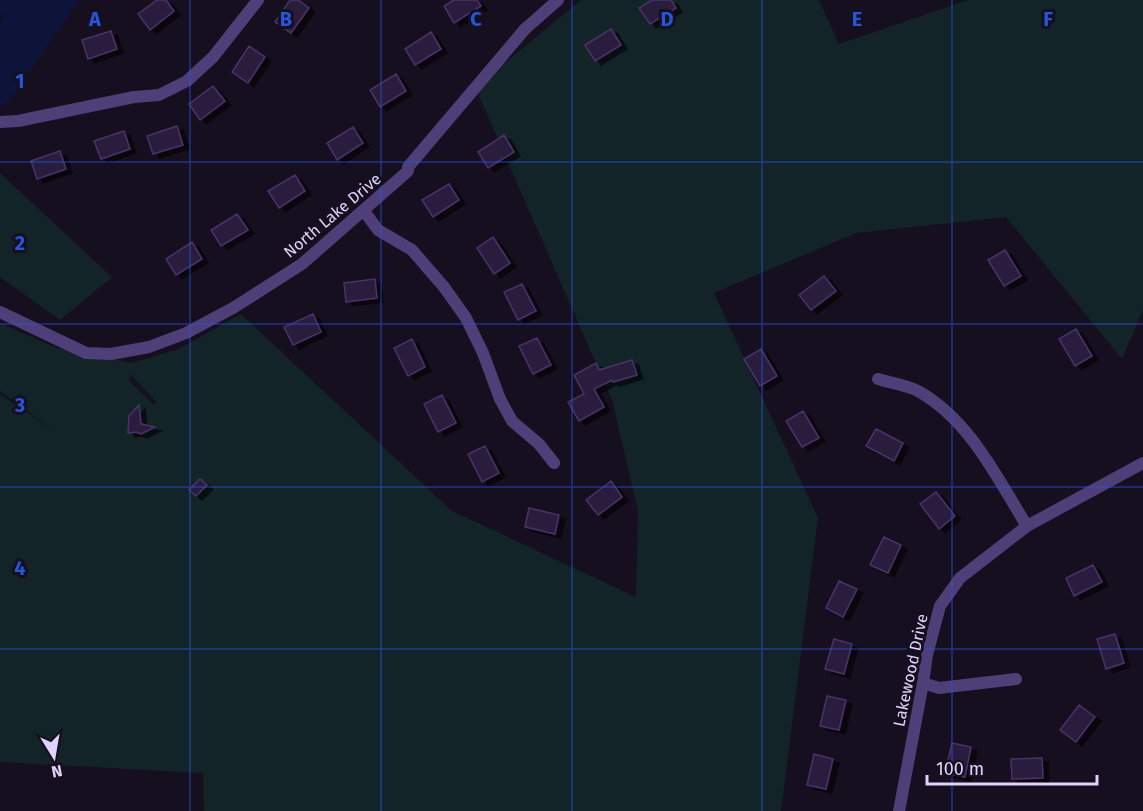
<svg xmlns="http://www.w3.org/2000/svg" width="1143" height="811" font-family="'Fira Sans',sans-serif">
	<style>
		.green { fill: #132428; fill-rule: evenodd }
		.water { fill: #0e1339 }
		.building { fill: #2c1d3e; stroke: #493268; stroke-width: 1.5; filter: url(#shadow) }
		.lines { fill: none; stroke-linecap: round; stroke-linejoin: round }
		.street { stroke: #4f3f79; stroke-width: 12 }
		.grid { fill: none; stroke: #2755da; stroke-width: 1.5; stroke-opacity: 0.55 }
		.labels { text-anchor: middle; stroke-width: 6; stroke-linejoin: round; paint-order: stroke }
		.street-label { font-size: 16px; fill: #e0d2fa; stroke: #160f1f }
		.grid-label { font-size: 20px; text-anchor: middle; font-weight: bold; fill: #2755da; stroke: #160f1f; stroke-width: 6; stroke-linejoin: round; paint-order: stroke }
	</style>
	<defs>
		<filter id="shadow"><feDropShadow dx="6" dy="4" stdDeviation="0" flood-color="#0009"/></filter>
	</defs>
	<rect width="100%" height="100%" fill="#160f1f"/>
	<!-- green -->
	<path class="green" d="M581 0H819L839 44 968 0H1143V310L1122 359 1006 217 856 233 714 293 818 518 781 811H204L203 773 0 762V394L56 432 0 391V323L57 348 131 363 179 349 241 314 452 511 636 597 638 511 612 400 475 87ZM130 374 157 403V404H153L129 381Z
		M0 173 112 277 60 320 0 277Z"/>
	<!-- water -->
	<path class="water" d="M0 0H79L34 66 28 73 24 72 16 83 18 90 8 102 0 108V26L3 16 0 13Z"/>
	<!-- building -->
	<path class="building" d="M157 0H166L174 11 150 30 138 14Z
		M290 0H298L309 8 291 33 275 22Z
		M454 0H477L481 6 454 23 444 6Z
		M652 0H671L676 8 650 24 639 8Z
		M611 29 621 45 595 61 585 45Z
		M111 31 117 49 88 59 82 40Z
		M431 32 441 49 415 65 405 49Z
		M249 46 265 57 248 83 232 72Z
		M396 74 406 91 380 107 370 90Z
		M213 86 225 101 200 120 189 104Z
		M177 126 183 145 153 154 147 136Z
		M353 127 363 143 337 160 327 143Z
		M124 131 130 149 101 159 94 141Z
		M504 135 514 152 488 168 478 152Z
		M60 151 66 169 37 179 31 161Z
		M295 175 305 191 279 208 268 191Z
		M449 184 459 200 433 217 422 200Z
		M237 214 248 230 221 246 211 230Z
		M493 237 510 263 494 274 477 248Z
		M192 242 202 259 176 275 166 259Z
		M1005 250 1021 276 1004 286 988 260Z
		M824 276 836 291 811 310 799 295Z
		M375 279 377 298 346 302 344 283Z
		M522 284 536 311 518 320 504 292Z
		M313 314 321 332 293 345 284 327Z
		M1076 329 1092 356 1075 366 1059 339Z
		M537 338 551 365 533 374 519 346Z
		M412 339 425 367 408 376 394 348Z
		M761 349 777 376 760 386 744 359Z
		M632 360 637 375 613 382 612 380 594 389 604 407 579 421 568 402 584 394 574 375 596 363 599 370Z
		M442 395 456 423 438 432 424 404Z
		M139 405 141 424 155 427 141 434 136 432 128 433 129 416Z
		M803 411 819 438 802 447 786 421Z
		M876 429 903 443 894 461 866 446Z
		M485 446 499 473 482 482 468 454Z
		M200 479 207 485 196 496 189 490Z
		M611 481 622 497 598 515 586 500Z
		M936 492 955 516 939 529 920 504Z
		M529 508 559 515 555 534 525 527Z
		M884 537 901 545 888 573 870 565Z
		M1093 565 1102 582 1074 596 1066 578Z
		M839 581 857 589 843 617 826 608Z
		M1115 634 1124 663 1106 669 1097 639Z
		M834 639 852 644 844 674 825 669Z
		M827 696 846 700 839 730 820 726Z
		M1079 705 1095 717 1076 742 1060 730Z
		M952 743 971 747 965 777 945 773Z
		M814 754 833 759 826 789 807 785Z
		M1042 758 1043 778 1012 779 1011 759Z"/>
	<g class="lines">
		<!-- street -->
		<path class="street" d="M0 122 18 121 134 97 159 95 187 81 213 57 258 0
			M364 211 378 230 412 250 444 287 466 318 483 353 500 399 512 421 539 444 554 463
			M0 312 86 353 111 354 149 347 186 333 233 308 302 264 408 171V167L525 29 558 0
			M878 379C891 383 906 385 918 391 970 420 997 478 1027 526
			M923 683 939 688 1016 679
			M899 811 923 683 927 655 940 606 960 578 1027 526 1143 463"/>
	</g>
	<!-- grid -->
	<path class="grid" d="M190 0V811M381 0V811M572 0V811M762 0V811M952 0V811M0 162H1143M0 324H1143M0 487H1143M0 649H1143"/>
	<g class="labels">
		<!-- street labels -->
		<g class="street-label">
			<text transform="translate(332 215) rotate(-40)" y="6">North Lake Drive</text>
			<text transform="translate(910 670) rotate(-78)" y="6">Lakewood Drive</text>
		</g>
	</g>
	<g class="grid-label">
		<text x="95" y="26">A</text>
		<text x="286" y="26">B</text>
		<text x="476" y="26">C</text>
		<text x="667" y="26">D</text>
		<text x="857" y="26">E</text>
		<text x="1048" y="26">F</text>
		<text x="20" y="88">1</text>
		<text x="20" y="250">2</text>
		<text x="20" y="412">3</text>
		<text x="20" y="575">4</text>
	</g>
	<!-- north arrow -->
	<g transform="translate(54 757) rotate(169)" stroke="#160f1f" stroke-width="4.5" paint-order="stroke">
	<path d="M0-4.5L10 22L0 15L-10 22Z" fill="#e0d2fa"/>
	<text y="-9" font-size="16" font-weight="bold" text-anchor="middle" fill="#e0d2fa">N</text>
	</g>
	<!-- scale -->
	<path d="M927 775v9h170v-9" fill="none" stroke="#e0d2fa" stroke-width="3"/>
	<text x="936" y="775" font-size="18" fill="#e0d2fa" stroke="#160f1f" stroke-width="4.5" paint-order="stroke">100 m</text>
</svg>
